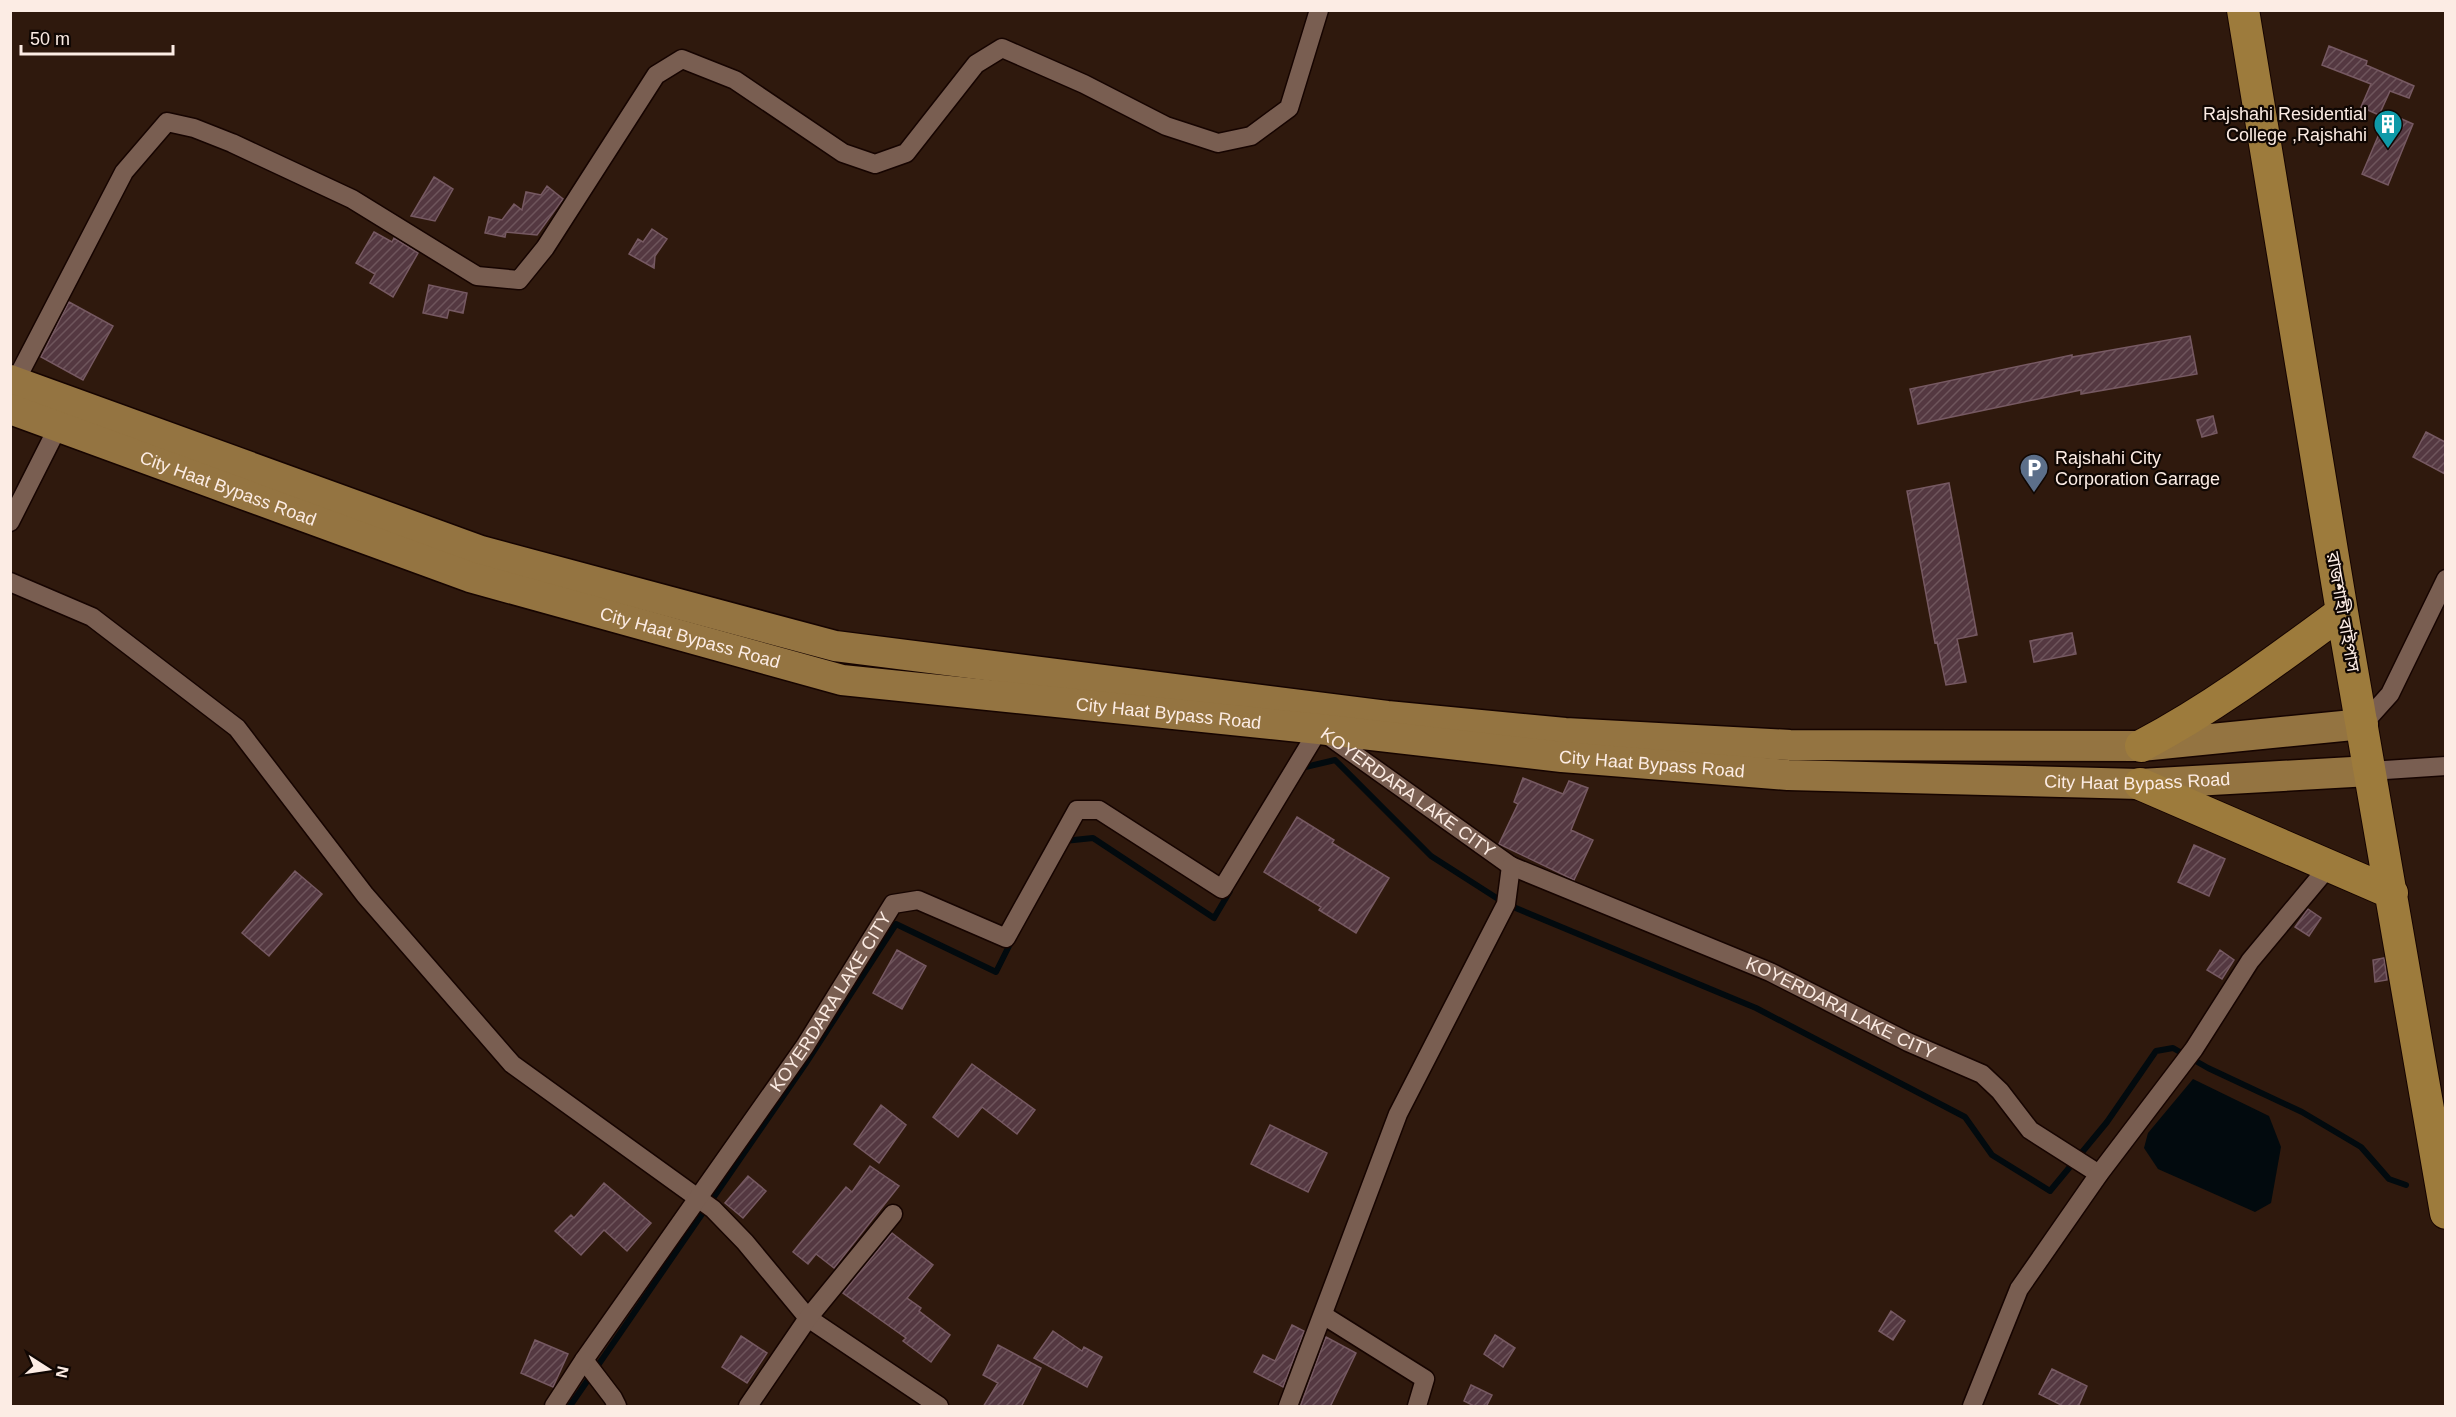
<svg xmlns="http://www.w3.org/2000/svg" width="2456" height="1417" font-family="Arial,'Noto Sans Bengali',sans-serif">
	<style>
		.water { fill: #020a0e }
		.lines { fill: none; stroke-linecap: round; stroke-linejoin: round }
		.stream { stroke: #020a0e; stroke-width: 6 }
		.building { fill: url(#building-hatch); stroke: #765962; stroke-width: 1.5 }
		.minor-casing { stroke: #160400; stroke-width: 21 }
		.primary-casing { stroke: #160400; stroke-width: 33 }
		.trunk-casing { stroke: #160400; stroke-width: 34 }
		.minor { stroke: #795e51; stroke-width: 18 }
		.primary { stroke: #947441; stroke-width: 30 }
		.trunk { stroke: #9d7b3c; stroke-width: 32 }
		.labels { text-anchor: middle; stroke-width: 4.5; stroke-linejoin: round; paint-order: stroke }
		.poi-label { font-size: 18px; fill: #fcece4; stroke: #100703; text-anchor: end }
		.street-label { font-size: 18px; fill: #fcece4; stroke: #100703 }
	</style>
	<defs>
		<pattern id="building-hatch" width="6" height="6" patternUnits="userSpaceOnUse" patternTransform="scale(1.5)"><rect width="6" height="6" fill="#543841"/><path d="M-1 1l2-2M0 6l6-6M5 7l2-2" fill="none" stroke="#6e555c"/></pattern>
	</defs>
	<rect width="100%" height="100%" fill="#2f190d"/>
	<!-- water -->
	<path class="water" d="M2193 1079 2269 1116 2281 1147 2271 1203 2255 1212 2158 1169 2144 1148 2148 1133Z"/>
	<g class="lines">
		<!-- stream -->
		<path class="stream" d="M1300 770 1301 768 1335 760 1431 856 1506 904 1756 1008 1965 1117 1992 1155 2050 1191 2107 1122 2156 1051 2173 1048 2208 1068 2302 1112 2361 1147 2389 1179 2406 1185
			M1064 841 1093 838 1214 918 1230 891
			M570 1406 806 1063 896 924 996 972 1012 940"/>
	</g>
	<!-- building -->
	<path class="building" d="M2329 46 2367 61 2366 65 2414 86 2409 98 2390 91 2379 115 2361 107 2371 84 2322 65Z
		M2388 113 2413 124 2388 185 2362 174Z
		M434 177 453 189 435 221 411 216Z
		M547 186 563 199 537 235 506 232 505 237 485 233 489 217 502 220 514 204 522 210 526 192 541 195Z
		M652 229 667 239 655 256 654 268 629 254 638 239 643 242Z
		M374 232 392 242 394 238 418 253 393 297 370 283 375 274 356 263Z
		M429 285 467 293 463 313 449 310 447 318 423 313Z
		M69 302 113 326 83 380 41 357Z
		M2190 336 2197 374 2081 394V390L1918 424 1910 389 2072 355V357Z
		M2213 416 2217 433 2202 437 2197 420Z
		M2426 432 2445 442V474L2413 457Z
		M1949 483 1977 635 1957 639 1966 682 1946 685 1937 642 1935 643 1907 491Z
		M2072 633 2076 654 2034 662 2030 641Z
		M1523 778 1563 794 1569 781 1588 788 1571 830 1593 840 1574 880 1499 844 1518 804 1514 802Z
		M1297 817 1334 840 1332 843 1389 878 1356 933 1319 910 1321 907 1264 872Z
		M2194 845 2225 859 2209 896 2178 882Z
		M295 871 322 894 269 956 242 933Z
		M2308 909 2321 918 2309 936 2295 927Z
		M897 950 926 966 902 1009 873 993Z
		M2220 950 2234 960 2222 979 2207 970Z
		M2384 958 2387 980 2375 982 2373 960Z
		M972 1064 1035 1110 1017 1134 982 1107 958 1137 933 1117Z
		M881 1105 906 1125 879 1163 854 1144Z
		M1270 1125 1327 1153 1308 1192 1251 1164Z
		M870 1166 899 1186 834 1268 816 1254 808 1264 793 1252 846 1187 852 1192Z
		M748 1176 766 1191 743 1218 725 1203Z
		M604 1183 651 1223 627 1251 604 1230 581 1255 555 1231 571 1215 574 1218Z
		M892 1233 933 1265 907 1298 921 1308 919 1311 950 1335 931 1362 903 1341 906 1338 843 1293Z
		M1891 1311 1905 1321 1893 1340 1879 1331Z
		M1292 1325 1304 1331 1283 1387 1254 1372 1263 1355 1275 1361Z
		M1053 1331 1082 1351 1084 1347 1102 1357 1087 1387 1034 1358Z
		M1495 1335 1515 1348 1503 1367 1484 1354Z
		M741 1336 767 1353 747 1383 722 1367Z
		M1326 1337 1356 1353 1330 1407H1300Z
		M535 1340 568 1354 553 1387 521 1373Z
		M998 1345 1041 1368 1021 1407H983L998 1383 983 1375Z
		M2052 1369 2087 1386 2078 1407H2065L2039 1394Z
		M1471 1385 1492 1395 1486 1407H1476L1464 1401Z"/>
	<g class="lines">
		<!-- minor casing -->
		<g class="minor-casing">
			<g id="minor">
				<path d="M15 382 124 172 167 122 194 128 232 143 352 199 477 276 519 280 545 248 656 75 682 59 735 80 843 153 875 164 906 153 976 64 1002 48 1084 84 1166 126 1218 143 1251 136 1289 108 1319 10"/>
				<path d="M10 522 58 427"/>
				<path d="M10 582 92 617 237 728 365 895 512 1064 713 1209 745 1242 808 1318 939 1406"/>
				<path d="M2363 724 2390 694 2446 579"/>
				<path d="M2370 771 2446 766"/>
				<path d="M1323 1315 1425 1379 1417 1406"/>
				<path d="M584 1360 613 1398 617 1406"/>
				<path id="s1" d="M554 1406 584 1360 805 1046 893 904 918 900 1006 938 1077 810H1099L1222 889 1319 729 1511 866 1770 972 1908 1042 1982 1074 2000 1091 2030 1130 2099 1174"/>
				<path d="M748 1406 808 1318 893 1214"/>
				<path d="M1288 1406 1398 1114 1506 904 1511 866"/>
				<path d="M1972 1406 2019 1289 2099 1174 2194 1049 2250 961 2330 865"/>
			</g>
		</g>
		<!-- primary casing -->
		<g class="primary-casing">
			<g id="primary">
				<path d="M10 380 481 551 835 646 1387 716 1565 733 1790 745 2141 746 2363 724"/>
				<path id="s2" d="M10 409 470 577 842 680 1319 729 1562 757 1788 775 2140 784 2370 771"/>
			</g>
		</g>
		<!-- trunk casing -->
		<g class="trunk-casing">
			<path id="trunk" d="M2243 10 2342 612 2446 1213
				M2141 746C2213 708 2277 660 2342 612
				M2140 784 2392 893"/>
		</g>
		<!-- minor -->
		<use href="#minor" class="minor"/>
		<!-- primary -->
		<use href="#primary" class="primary"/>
		<!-- trunk -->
		<use href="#trunk" class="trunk"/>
	</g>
	<!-- icons -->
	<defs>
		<g id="building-pin" transform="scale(1.5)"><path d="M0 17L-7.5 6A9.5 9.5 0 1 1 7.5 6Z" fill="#0f9aa8" stroke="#100703"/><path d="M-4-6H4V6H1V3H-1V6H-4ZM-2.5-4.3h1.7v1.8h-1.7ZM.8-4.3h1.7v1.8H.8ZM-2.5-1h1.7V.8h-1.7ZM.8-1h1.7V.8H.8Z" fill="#fff"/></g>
		<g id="parking-pin" transform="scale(1.5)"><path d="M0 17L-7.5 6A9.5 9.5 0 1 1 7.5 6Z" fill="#5c6f8a" stroke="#100703"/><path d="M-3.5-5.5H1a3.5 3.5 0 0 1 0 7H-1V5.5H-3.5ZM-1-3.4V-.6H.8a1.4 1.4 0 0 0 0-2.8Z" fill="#fff"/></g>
	</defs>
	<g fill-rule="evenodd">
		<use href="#building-pin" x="2388" y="124"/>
		<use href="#parking-pin" x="2034" y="468"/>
	</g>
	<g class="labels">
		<!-- poi labels -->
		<g class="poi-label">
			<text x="2367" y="120">Rajshahi Residential<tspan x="2367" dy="21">College ,Rajshahi</tspan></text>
			<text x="2055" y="464" text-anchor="start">Rajshahi City<tspan x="2055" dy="21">Corporation Garrage</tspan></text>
		</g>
		<!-- street labels -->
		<g class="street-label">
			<text dy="6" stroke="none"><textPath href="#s2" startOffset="232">City Haat Bypass Road</textPath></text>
			<text transform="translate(2343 612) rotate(80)" y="6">রাজশাহী বাইপাস</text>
			<text dy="6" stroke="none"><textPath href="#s2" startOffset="718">City Haat Bypass Road</textPath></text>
			<text dy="6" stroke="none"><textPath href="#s2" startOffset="1204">City Haat Bypass Road</textPath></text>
			<text dy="6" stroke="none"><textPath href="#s2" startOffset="1690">City Haat Bypass Road</textPath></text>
			<text dy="6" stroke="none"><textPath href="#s2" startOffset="2176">City Haat Bypass Road</textPath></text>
			<text dy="6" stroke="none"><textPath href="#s1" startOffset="1338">KOYERDARA LAKE CITY</textPath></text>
			<text dy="6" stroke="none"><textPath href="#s1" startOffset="490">KOYERDARA LAKE CITY</textPath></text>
			<text dy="6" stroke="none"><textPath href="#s1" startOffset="1824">KOYERDARA LAKE CITY</textPath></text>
		</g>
	</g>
	<!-- border -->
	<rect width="2456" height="1417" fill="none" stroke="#fcece4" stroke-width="24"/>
	<!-- north arrow -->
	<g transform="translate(48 1369) rotate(102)" stroke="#100703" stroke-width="4.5" paint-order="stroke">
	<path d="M0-4.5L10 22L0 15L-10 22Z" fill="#fcece4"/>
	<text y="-9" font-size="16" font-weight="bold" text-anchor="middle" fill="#fcece4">N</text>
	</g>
	<!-- scale -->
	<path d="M21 45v9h152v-9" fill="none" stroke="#fcece4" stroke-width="3"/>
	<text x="30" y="45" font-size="18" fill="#fcece4" stroke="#100703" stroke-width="4.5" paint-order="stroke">50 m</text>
</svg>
